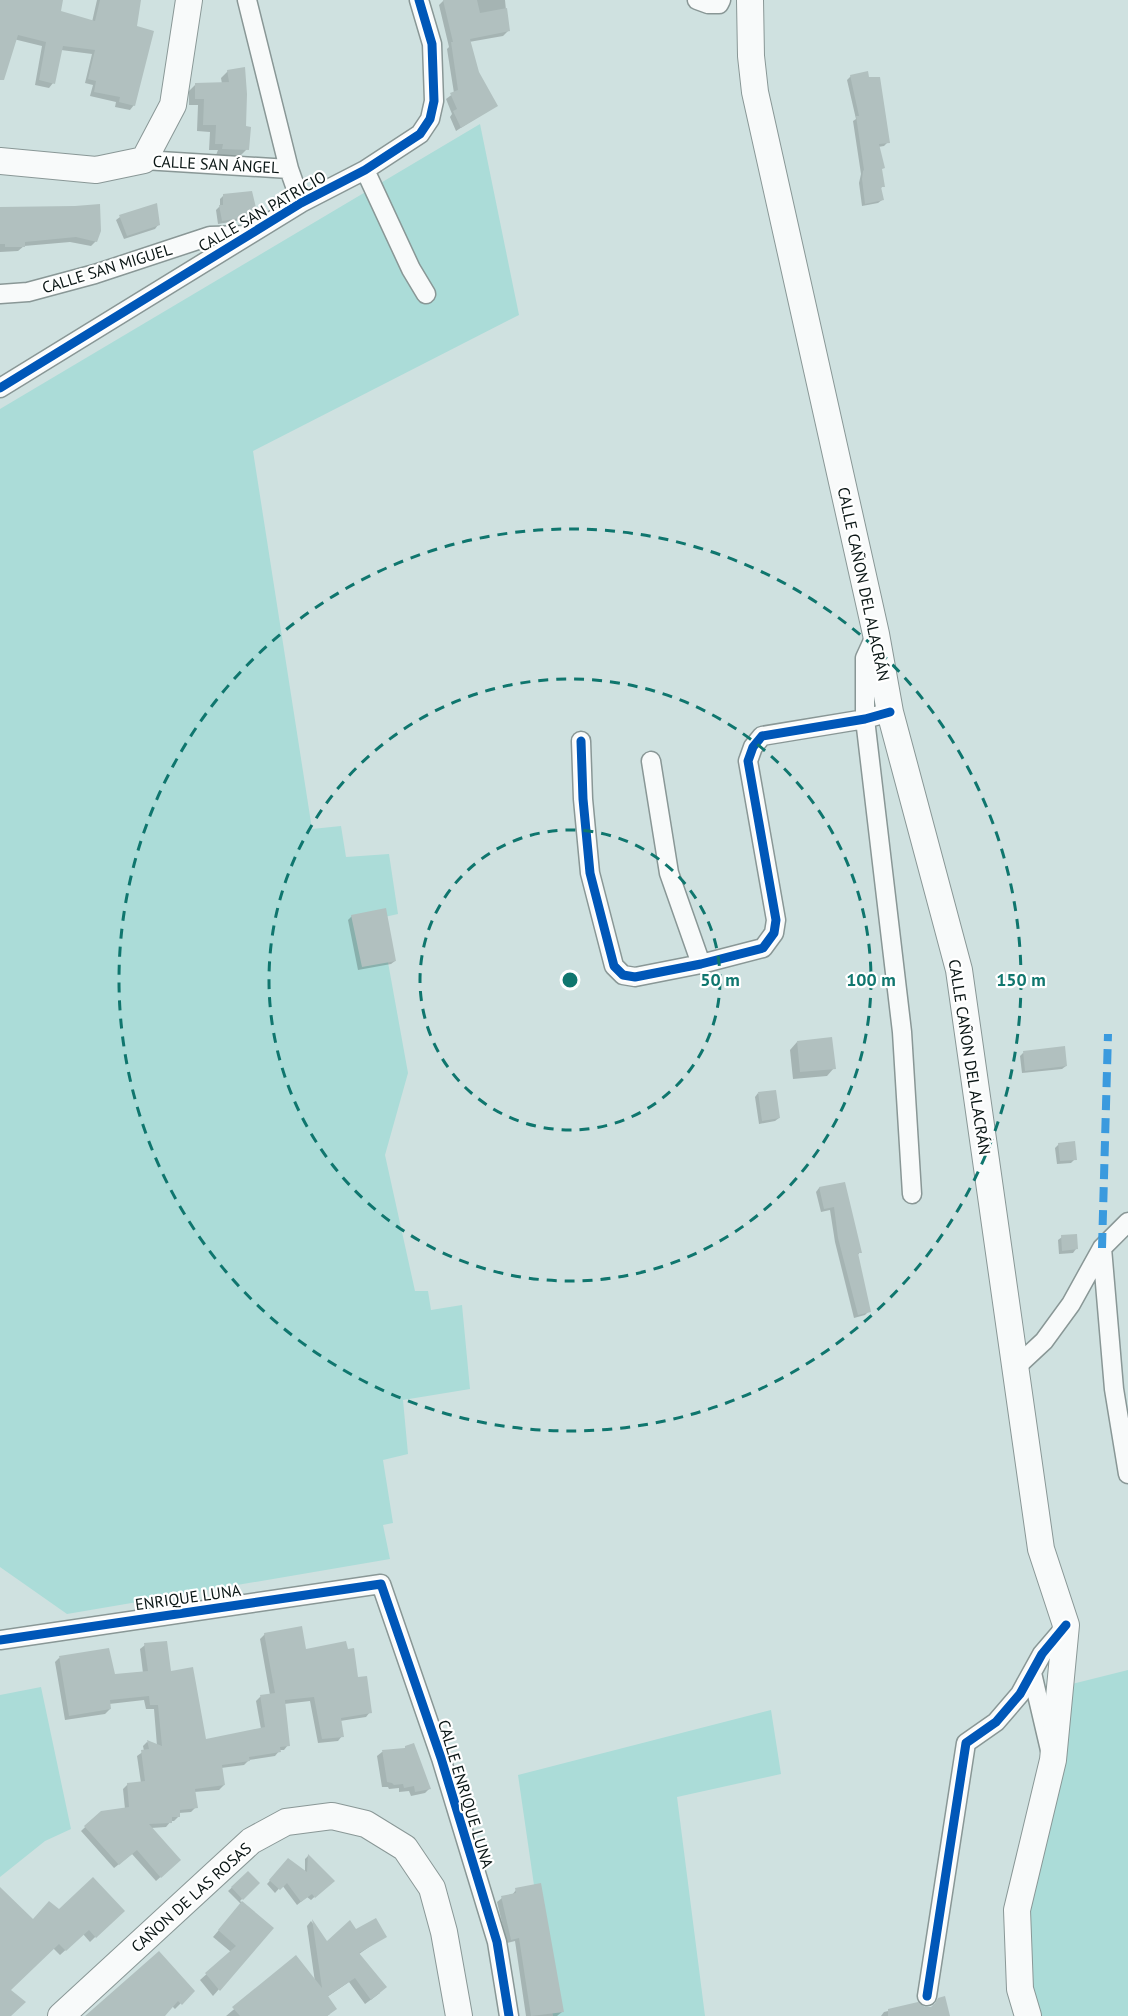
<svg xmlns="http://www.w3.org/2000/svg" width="1128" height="2016" font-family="'PT Sans',sans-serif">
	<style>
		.green { fill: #abdcd8 }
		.shadow { fill: #0003 }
		.building { fill: #b1c0bf }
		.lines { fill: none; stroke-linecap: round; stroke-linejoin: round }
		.street-casing { stroke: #899796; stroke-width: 21 }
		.secondary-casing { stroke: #899796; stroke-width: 28 }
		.street { stroke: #f8fafa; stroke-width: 18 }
		.secondary { stroke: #f8fafa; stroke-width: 26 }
		.quiet { stroke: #3a9ade; stroke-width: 8; stroke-dasharray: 15 8; stroke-linecap: butt }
		.cycleway-casing { stroke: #fff; stroke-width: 13 }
		.cycleway { stroke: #0057b8; stroke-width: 9 }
		.ring { fill: none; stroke: #0f766e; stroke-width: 3; stroke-dasharray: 10 8 }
		.labels { text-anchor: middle; stroke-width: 4.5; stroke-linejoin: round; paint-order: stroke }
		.street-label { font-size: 16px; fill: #091514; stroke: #fff }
		.centre { fill: #0f766e; stroke: #fff; stroke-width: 3 }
		.ring-label { font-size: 18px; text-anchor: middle; font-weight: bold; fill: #0f766e; stroke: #fff; stroke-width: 4.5; stroke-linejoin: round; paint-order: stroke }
	</style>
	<rect width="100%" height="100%" fill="#cfe1e0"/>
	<!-- green -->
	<path class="green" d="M480 124 519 315 253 451 312 829 341 826 346 857 389 854 398 914 380 918 408 1073 385 1155 415 1291H428L431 1310 462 1305 470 1389 403 1400 408 1454 383 1460 393 1523 383 1525 390 1559 67 1614 0 1567V409Z
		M1128 1670V2016H1028L1017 1910 1072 1684Z
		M41 1687 71 1829 45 1841 0 1877V1695Z
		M771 1710 781 1774 677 1797 705 2016H553L518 1775Z"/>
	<!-- shadow -->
	<path class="shadow" d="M0 0H61L59 12 92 22 97 0H127L135 28 134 105 130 110 115 107 116 102 90 96 93 85 85 83 92 54 61 50 53 83 49 88 35 85 42 46 1 36Z
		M444 0H505L508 31 503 36 469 42 478 73 496 105 456 131 450 117 452 114 446 99 454 93 447 49 449 47 439 5Z
		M228 71 244 128 247 149 240 156 216 155 218 150H209L210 132 197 131 198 105H189V91L196 84H222L221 78Z
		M851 76 868 79 888 142 884 146 878 147 883 186 880 189 882 200 878 203 862 206 859 183 861 174 853 121 856 119 847 80Z
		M224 195 255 212 248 219 218 224 216 210 220 206V199Z
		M156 205 158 225 155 229 124 239 116 220 120 217Z
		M0 208 96 241 91 246 70 242 24 246 18 251 0 252Z
		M352 916 395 961 391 964 358 970 348 920Z
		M797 1042 834 1068 827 1076 793 1079 790 1050Z
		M1023 1053 1066 1066 1062 1069 1022 1073 1020 1056Z
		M758 1093 779 1118 775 1121 759 1124 755 1097Z
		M1059 1144 1075 1159 1071 1163 1057 1164 1055 1148Z
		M844 1183 860 1252 857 1256 869 1311 865 1315 854 1318 835 1242 830 1210 821 1212 816 1192 819 1188Z
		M1062 1237 1076 1249 1073 1253 1059 1254 1058 1240Z
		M265 1634 305 1651 357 1679 370 1712 366 1717 340 1721 342 1736 338 1741 318 1743 310 1701 284 1704 288 1745 284 1750H280L275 1756 249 1760 244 1765 221 1768 224 1785 219 1790 194 1792 196 1807 191 1812 179 1813V1816L174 1821H171L166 1827 151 1828 174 1865 156 1881 132 1854 114 1868 81 1831 101 1812 125 1809 123 1789 128 1784 141 1783 137 1756 144 1751 143 1746 147 1742 157 1746 154 1709H146L144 1700 109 1704 110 1709 105 1714 65 1720 55 1662 59 1658 113 1675 143 1673 140 1649 145 1645 169 1673 205 1740 261 1729 256 1701 260 1697 270 1695 260 1639Z
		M406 1747 430 1788 425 1793 411 1796 409 1791 399 1792V1788L389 1789 388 1787H382L377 1756 382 1752 403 1750Z
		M308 1856 332 1881 311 1900 307 1897 297 1905 282 1885 275 1893 267 1884 288 1860 305 1872V1859Z
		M248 1873 258 1883 240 1901 272 1928 213 1996 200 1980 231 1952 213 1937 241 1904 228 1891Z
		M516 1890 562 2012 557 2016H526L515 1941 507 1943 497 1902 502 1898 512 1895Z
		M0 1898 33 1921 59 1911 123 1910 90 1942 83 1934 60 1955 53 1948 8 1991 9 2016H0Z
		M311 1921 327 1943 356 1931 385 1936 359 1954 380 1993 365 2004 349 1982 327 1997 330 2014 327 2016H226L296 1957 315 1982 307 1926Z
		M193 1991 175 2009 172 2006 163 2016H88Z
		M918 2004 924 2008 946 2016H881L884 2012Z"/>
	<!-- building -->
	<path class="building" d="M0 0H63L61 11 95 21 100 0H141L137 26 154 31 135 106 119 102 120 97 94 92 96 81 88 79 95 50 63 46 55 84 39 80 46 42 18 35 4 80H0Z
		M443 0H477L480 13 507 8 510 31 470 39 479 72 498 106 461 128 453 111 457 109 450 93 458 90 451 42H453Z
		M245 67 247 94 246 126 251 127 249 150 222 149 223 144H215L216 125H203L204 99H195V83L229 82 227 70Z
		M868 71 869 77H880L890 143 879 144 885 168 882 169 885 187H881L884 200 865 204 862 179 863 171 864 170 856 116H859L850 75Z
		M252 191 257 212 253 213V216L222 221 219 205H223V194Z
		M157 203 160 225 127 236 119 215Z
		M100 204 101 231 97 242 76 237 25 242V247H5V244H0V207L75 206Z
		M386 908 396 961 362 967 351 915Z
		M832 1037 836 1069 800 1072 797 1041Z
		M1065 1046 1067 1066 1025 1071 1023 1051Z
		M776 1090 780 1118 762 1121 758 1092Z
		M1075 1141 1077 1160 1060 1161 1058 1143Z
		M845 1182 862 1253H858L871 1312 858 1315 838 1238 834 1207 824 1209 819 1187Z
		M1077 1234 1078 1249 1062 1251 1061 1235Z
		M302 1626 306 1649 346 1641 348 1649 354 1648 358 1677 367 1676 372 1713 341 1718 344 1737 322 1739 314 1697 285 1700 290 1746 280 1747 281 1752 249 1757 250 1761 222 1765 225 1785 195 1789 198 1808 180 1810V1817H172V1823L149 1824 181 1860 161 1878 137 1850 119 1865 84 1826 101 1811 129 1807 127 1783 145 1781 141 1750 149 1749 147 1740 162 1746 158 1705H150L149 1696 110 1700 111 1709 69 1716 59 1656 109 1648 115 1674 148 1671 144 1643 167 1641 171 1671 193 1667 206 1739 265 1727 260 1695 275 1693 264 1633Z
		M414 1743 431 1789 415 1792 414 1786 404 1788 403 1784 394 1785 392 1783 387 1782 382 1750 405 1748V1746Z
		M308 1854 335 1881 315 1898 312 1894 301 1902 287 1883 280 1890 269 1880 288 1858 307 1872Z
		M248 1871 260 1883 243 1900 231 1887Z
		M93 1877 125 1911 96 1938 89 1930 66 1951 59 1944 11 1990 26 2002 11 2016H0V1887L33 1919 49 1901 59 1909Z
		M541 1883 564 2012 531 2016 519 1938 511 1940 501 1896 516 1893 515 1888Z
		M242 1901 274 1928 220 1991 205 1973 236 1946 218 1930Z
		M376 1918 387 1937 359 1953 387 1987 371 2000 355 1978 328 1996 337 2009 327 2016H240L232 2007 296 1955 322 1988 312 1919 327 1941 350 1920 356 1929Z
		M159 1951 195 1991 182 2005 178 2001 165 2016H85Z
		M945 1996 950 2016H888V2009L918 2002 925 2007H931L935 2003 938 1998Z"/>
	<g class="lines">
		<!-- street casing -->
		<g class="street-casing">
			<path id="street" d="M247 0 289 169 301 203
				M697 0 708 4H719L721 0
				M144 160 289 169
				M365 170 411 269 426 294
				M0 294 28 292 95 274 210 236 248 235
				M0 388 301 203 365 170 420 134 430 119 434 101 432 44 419 0
				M876 634 865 658V719L902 1032 912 1194
				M581 741 583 799 590 873 614 966 623 975 635 977 701 964 763 948 774 933 776 920 748 761 753 747 762 736 865 719 890 712
				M651 761 669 873 701 964
				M1102 1248 1114 1389 1128 1474
				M1015 1368 1044 1341 1071 1304 1102 1248 1128 1222
				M0 1640 381 1584 441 1758 497 1942 509 2016
				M1032 1673 1050 1750
				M927 1996 966 1743 996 1722 1020 1694 1042 1654 1066 1626"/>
		</g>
		<!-- secondary casing -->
		<g class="secondary-casing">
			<path id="secondary" d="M750 0 751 56 755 92 876 634 890 712 959 970 1041 1549 1066 1625 1053 1760 1017 1910 1020 1989 1028 2016
				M0 161 96 170 144 160 173 105 189 0
				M61 2016 251 1841 286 1822 332 1816 366 1824 405 1848 432 1888 444 1932 459 2016"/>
		</g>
		<!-- street -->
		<use href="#street" class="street"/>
		<!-- secondary -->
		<use href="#secondary" class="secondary"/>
		<!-- quiet -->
		<path class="quiet" d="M1102 1248 1108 1034"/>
		<!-- cycleway casing -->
		<g class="cycleway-casing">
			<path id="cycleway" d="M0 388 301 203 365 170 420 134 430 119 434 101 432 44 419 0
				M581 741 583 799 590 873 614 966 623 975 635 977 701 964 763 948 774 933 776 920 748 761 753 747 762 736 865 719 890 712
				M0 1640 381 1584 441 1758 497 1942 509 2016
				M927 1996 966 1743 996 1722 1020 1694 1042 1654 1066 1625"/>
		</g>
		<!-- cycleway -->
		<use href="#cycleway" class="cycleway"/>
	</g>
	<!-- distance rings -->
	<g class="ring">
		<circle cx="570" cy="980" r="150"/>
		<circle cx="570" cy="980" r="301"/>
		<circle cx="570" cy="980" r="451"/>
	</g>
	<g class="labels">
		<!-- street labels -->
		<g class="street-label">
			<text transform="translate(216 164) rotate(3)" y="6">CALLE SAN ÁNGEL</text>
			<text transform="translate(262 211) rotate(-30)" y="6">CALLE SAN PATRICIO</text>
			<text transform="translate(107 268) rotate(-17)" y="6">CALLE SAN MIGUEL</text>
			<text transform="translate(864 584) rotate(78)" y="6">CALLE CAÑON DEL ALACRÁN</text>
			<text transform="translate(970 1057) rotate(81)" y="6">CALLE CAÑON DEL ALACRÁN</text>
			<text transform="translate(188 1597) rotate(-8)" y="6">ENRIQUE LUNA</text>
			<text transform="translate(466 1794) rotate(73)" y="6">CALLE ENRIQUE LUNA</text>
			<text transform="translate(191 1897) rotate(-42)" y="6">CAÑON DE LAS ROSAS</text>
		</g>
	</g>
	<circle cx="570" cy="980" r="9" class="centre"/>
	<g class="ring-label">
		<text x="720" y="986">50 m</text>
		<text x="871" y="986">100 m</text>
		<text x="1021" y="986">150 m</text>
	</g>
</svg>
